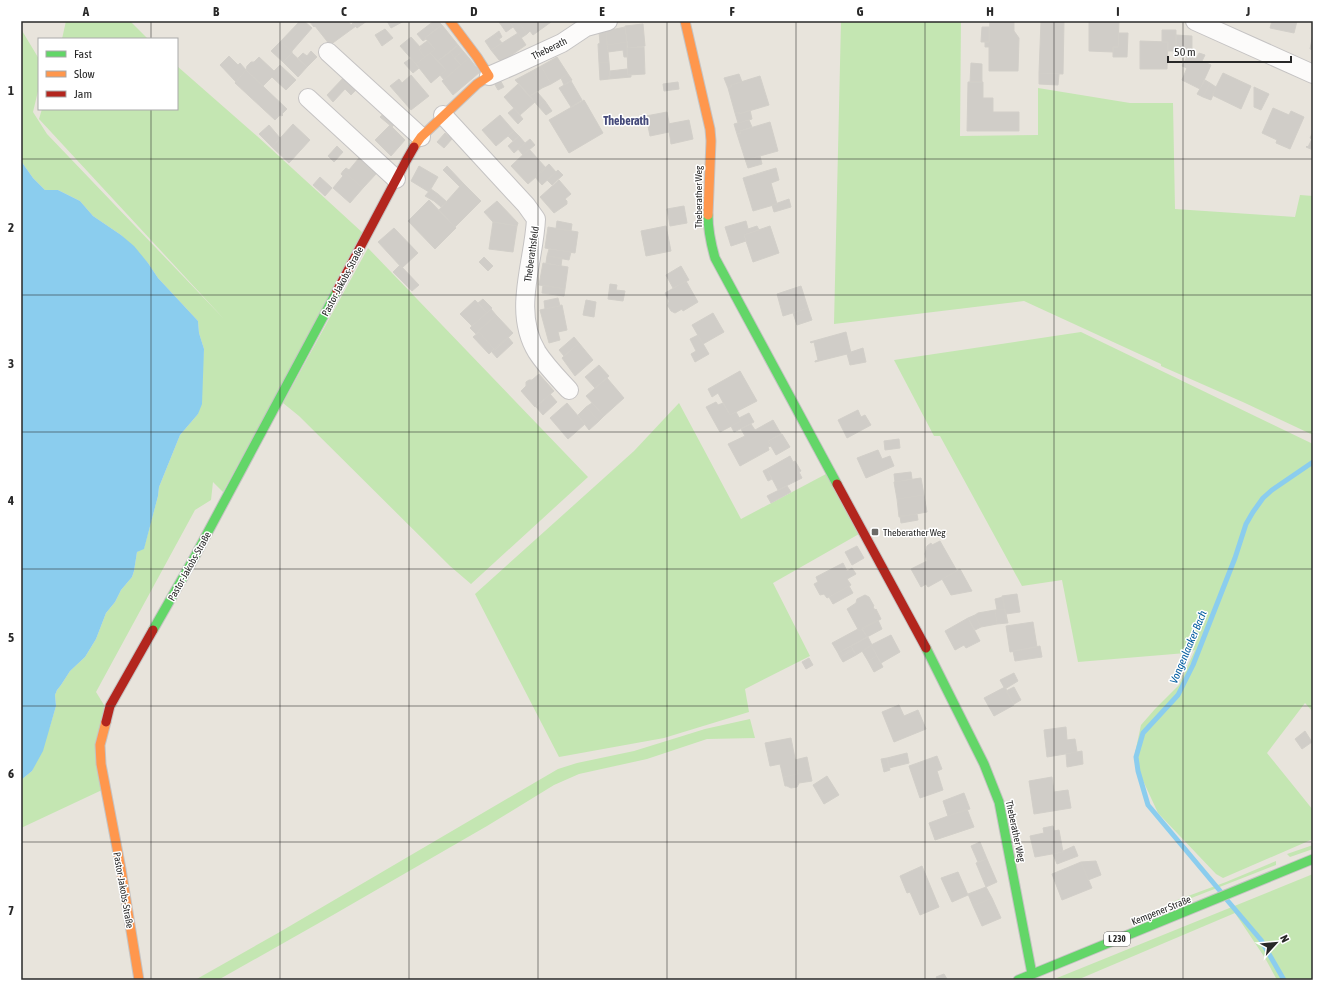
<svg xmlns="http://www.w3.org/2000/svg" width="1334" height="1001" font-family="'Asap Condensed',sans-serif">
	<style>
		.green { fill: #c4e6b2 }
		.water { fill: #8bcdee }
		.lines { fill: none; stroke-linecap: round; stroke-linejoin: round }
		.stream { stroke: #8bcdee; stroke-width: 5 }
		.building { fill: #d0cdc8; stroke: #d2cfc9 }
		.street-casing { stroke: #c5c3c3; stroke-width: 20 }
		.fast-casing { stroke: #c5c3c3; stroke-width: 11 }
		.slow-casing { stroke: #c5c3c3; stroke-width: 11 }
		.jam-casing { stroke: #c5c3c3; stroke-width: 11 }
		.street { stroke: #fcfbfa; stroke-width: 18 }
		.fast { stroke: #63d668; stroke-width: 9 }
		.slow { stroke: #ff974d; stroke-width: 9 }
		.jam { stroke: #b3261e; stroke-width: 9 }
		.grid { fill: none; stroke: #282828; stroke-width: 1; stroke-opacity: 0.55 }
		.poi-dot { fill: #6b6a67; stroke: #fff; stroke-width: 1.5 }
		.labels { text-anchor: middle; stroke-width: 3; stroke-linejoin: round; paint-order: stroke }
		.shield { fill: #fff; stroke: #686868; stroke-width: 1 }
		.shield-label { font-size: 9px; font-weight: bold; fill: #282828 }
		.street-label { font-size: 10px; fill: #282828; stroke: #fff }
		.poi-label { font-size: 10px; fill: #282828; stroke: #fff; text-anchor: start }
		.water-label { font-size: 11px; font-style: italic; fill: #045da0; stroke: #fff }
		.quarter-label { font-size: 12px; font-weight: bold; fill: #464b7b; stroke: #fff }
		.neatline { fill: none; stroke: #282828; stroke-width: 1.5 }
		.grid-label { font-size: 13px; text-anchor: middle; font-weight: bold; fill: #282828 }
	</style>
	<rect width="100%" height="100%" fill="#e8e4dc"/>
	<!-- green -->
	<path class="green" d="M66 21H130L148 39H62Z
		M841 21H961L960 136 1038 135V88L1130 103H1173L1175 209 1295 217 1300 195 1313 196V435L1245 403 1161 366V364L1024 301 834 324Z
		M21 29 39 59V87L33 112 47 134 224 319 39 119 42 109H177V66L257 136 364 234 223 492 213 482 211 500 195 510 96 692 104 705 102 790 21 828V780L32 771 50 726 56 706 55 695 57 690 61 685 70 671 85 657 96 639 106 613 115 602 121 590 132 577 134 571 137 552 144 548 158 496 159 487 180 435 198 414 204 349 199 333 198 321 158 278 148 263 121 235 93 216 80 201 58 190H45L33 178 21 161Z
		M368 248 588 477 471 584 450 566 299 416 283 403Z
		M1081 332 1313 444V712L1305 703 1267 753 1313 810V839L1223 878 1216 874 1158 813 1140 774 1135 753 1141 725 1155 709 1179 685 1195 650 1186 653 1078 662 1062 580 1022 586 940 436H934L894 360Z
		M679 403 741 519 826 474 859 534 773 583 810 656 745 689 749 712 664 738 559 757 475 594 634 451Z
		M750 719 755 738 707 739 647 759 579 774 554 785 487 826 333 915 218 980H195L278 933 558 769 577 763 634 751 705 729Z
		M1313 845V849L1290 857 1287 854Z
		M1276 861V865L1171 906 1169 903 1226 882Z
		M1313 874V980H1277L1265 958 1235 913 1077 980H1052Z"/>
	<!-- water -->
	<path class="water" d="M21 161 33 178 45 190H58L80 201 93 216 121 235 134 246 148 263 158 278 198 321 199 333 204 349 202 404 198 414 180 435 159 487 158 496 144 549 137 552 134 571 132 577 121 590 115 602 106 613 96 639 85 657 70 671 61 685 57 690 55 695 56 706 43 751 32 771 21 780Z"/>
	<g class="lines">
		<!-- stream -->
		<path class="stream" d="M1221 892 1148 805 1138 771 1136 757 1143 733 1178 695 1193 665 1235 558 1246 524 1253 512 1263 498 1272 490 1313 462
			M1227 900 1261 940 1284 980"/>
	</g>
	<!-- building -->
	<path class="building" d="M300 21H304L312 28 292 51 280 42Z
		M309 21H332L334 23 336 21H348L351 25 353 23 356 26 330 45 315 26 314 27Z
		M352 21H367L357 28Z
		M387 21H404L391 28Z
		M434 21H438L442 25 435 30 430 24Z
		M500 21H509L513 27 506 32 499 22Z
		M509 21H518L527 34 521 38Z
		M518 21H550L551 22 533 35 530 31 527 34Z
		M990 21H1014V31L1019 38 1018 71H989V47H985V42H989Z
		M1041 21H1064L1063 74 1039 73Z
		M1089 21 1119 22 1118 47H1113V52L1089 51Z
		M1272 21H1297L1294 33 1270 28Z
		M430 24 435 30 425 38 426 39 423 41 417 34Z
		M643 24 645 46 628 48 625 26Z
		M442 25 458 45 438 61 430 53 435 49 425 38Z
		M625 27 627 42 607 45 606 31Z
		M982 27H989V42H981Z
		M385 29 393 38 382 46 375 35Z
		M1162 30H1176V51H1168V42H1162Z
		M499 31 502 37 499 39 495 34Z
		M606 31 609 62 599 63 598 44 600 43 599 32Z
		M518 33 526 45 503 61 499 60 491 50Z
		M1119 33H1128L1127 57H1113V47H1118Z
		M495 34 502 43 491 50 485 41Z
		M1313 34V50L1310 49Z
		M1176 35 1192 36V52L1176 51Z
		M411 37 421 48 419 50 425 57 416 64 400 46Z
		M427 41 435 49 425 57 419 50 421 48 419 47Z
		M1140 41 1168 42 1167 69H1140Z
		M280 42 292 51V53L283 62 271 51Z
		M627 42V57H624L623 50 608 52 607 45Z
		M458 45 463 51 455 58 450 52Z
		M644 47 645 74 628 75 627 48Z
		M311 51 317 57 307 67 298 58 303 53 307 56Z
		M463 51 469 58 461 65 454 58Z
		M450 52 461 65 444 80 440 75 446 70 438 61Z
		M292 53 307 67 298 77 283 62Z
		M430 53 446 70 431 83 416 64Z
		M1199 53 1205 55 1202 61 1211 65 1200 89 1182 80 1187 68 1182 66 1188 55 1196 59Z
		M229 56 238 65 240 63 246 70 236 82 220 65Z
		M259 57 274 71 280 65 296 80 286 90 272 77 263 86 246 70 247 66 251 62H254Z
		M557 57 568 74 551 84 541 66Z
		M411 58 419 68 413 73 404 63Z
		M469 58 480 72 453 95 442 81Z
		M609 62 610 76H609V79L600 80 599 63Z
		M971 63 982 64V82H970Z
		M541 66 551 84 542 88 532 71Z
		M627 69 628 75H631V77L609 79V76H610V71Z
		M246 70 287 109 282 114 283 115 282 116 280 115 275 120 235 83Z
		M532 71 542 88 530 96 515 80Z
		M1039 73 1059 74 1058 85 1039 84Z
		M1223 73 1251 86 1241 109 1212 95Z
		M568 74 572 80 564 85 561 78Z
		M739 74 742 82 731 85V87L728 88 724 78Z
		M346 75 359 87 351 95 345 89 333 102 327 95Z
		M411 75 429 96 411 110 390 86 399 79 402 83Z
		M760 76 769 105 739 114V112L735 113 728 88 731 87V85Z
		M500 80 504 87 498 90 494 83Z
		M1205 80 1210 83 1203 97 1197 94Z
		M571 81 582 100 571 107 559 88Z
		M678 82 679 89 664 91 663 84Z
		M968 82H983V98H993V112H1019V131H967Z
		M1210 83 1216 87 1211 100 1203 97Z
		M518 84 535 102 520 115 504 97Z
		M1254 87 1269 94 1261 110 1254 107Z
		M537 92 545 101 538 106 530 96Z
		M584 100 603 133 569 153 549 120Z
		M545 101 552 111 546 115 538 106Z
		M514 108 523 119 518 124 508 113Z
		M1273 108 1289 115 1291 111 1304 117 1290 149 1276 143 1277 140 1262 133Z
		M750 110 752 119 738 123 735 113 739 112V114Z
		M387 111 397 121 392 127 380 117Z
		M667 112 669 123 668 124 669 132 650 136 646 116Z
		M500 115 514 131 496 146 482 130Z
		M689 120 693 139 671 144 668 124Z
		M749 120 752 127 740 131 741 133 737 134 734 124Z
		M770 122 778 151 749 159 748 157 745 159 737 134 741 133 740 131Z
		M293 124 310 140 289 163 272 147Z
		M269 125 280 138 272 147 259 134Z
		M390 125 405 140 391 156 375 140Z
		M514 131 519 136 513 141 508 136Z
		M1313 132V150L1306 147 1307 146 1308 147 1312 139 1310 138Z
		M445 133 452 139 444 148 437 142Z
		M519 136 525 143 514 153 508 146Z
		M530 139 535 145 523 155 518 149Z
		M337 146 343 152 334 162 328 156Z
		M529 149 546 168 528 184 511 166Z
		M760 156 762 164 748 168 745 159 748 157 749 159Z
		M359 158 376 174 363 188 343 171 346 168 349 170Z
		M549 164 556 172 542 185 535 177Z
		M419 166 438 177 429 192 411 181Z
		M447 166 463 183 460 187 443 170Z
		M776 168 779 180 771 183 777 204 753 211 743 178Z
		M558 170 563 175 552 185 547 180Z
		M343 171 363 188 350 203 333 188 343 176 341 174Z
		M320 177 332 188 325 196 313 185Z
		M559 180 571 194 565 199 567 201V204L554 213 540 197Z
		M463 183 481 201 455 227 439 210Z
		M431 189 438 194 434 201 425 196Z
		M438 194 447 202 441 207 434 201Z
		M789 199 791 207 774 212 772 205Z
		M429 200 456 228 435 249 408 221Z
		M497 201 518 223 517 226 493 222 484 212Z
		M684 206 687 223 670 226 667 209Z
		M557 221 572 224 571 231 556 229Z
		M746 221 748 229 757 226 759 230 744 235 746 241 731 246 725 227Z
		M493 222 517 226 513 252 489 249Z
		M666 226 671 251 646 256 641 231Z
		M770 226 779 253 753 262 744 235Z
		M548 227 578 232 575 253 545 248Z
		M394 228 418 253 402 268 378 242Z
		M549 249 571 252 569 260 547 256Z
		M547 256 562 258 561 266 546 263Z
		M484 257 493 266 488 271 479 262Z
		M543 263 568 267 565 289 539 285Z
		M400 265 419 285 412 291 393 272Z
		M681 266 689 280 673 288 666 275Z
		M686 281 698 302 683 311 682 309 675 313 671 311 668 306 669 301 665 293Z
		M610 284 617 285 616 290 625 291 623 301 608 299Z
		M543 285 565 289 564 296 542 293Z
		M801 286 808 308 783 316 777 294Z
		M558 298 560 306 545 309 544 301Z
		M483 299 492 308 487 313 478 303Z
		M475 300 487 313 472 326 460 314Z
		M586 300 596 302 594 317 583 315Z
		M562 305 567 330 558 332 560 340 549 343 540 310Z
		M808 308 812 320 797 325 793 313Z
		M491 309 496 315 476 334 470 328Z
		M713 313 724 332 703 344 692 325Z
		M496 315 513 333 495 350 478 331Z
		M479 332 494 349 489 354 473 337Z
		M846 332 851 353 815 362V361L818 360 814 342 811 343 810 342Z
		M698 335 709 354 695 362 691 354 696 351 690 339Z
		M508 337 513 343 497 358 491 351Z
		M574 337 579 343 564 356 559 350Z
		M579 343 593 360 575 376 562 358Z
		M863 348 866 362 850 365 847 354 851 353V352Z
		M599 365 609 376 595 388 585 377Z
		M740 371 757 401 730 415 718 393 712 397 708 389Z
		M539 374 554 391 535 407 521 391 526 386V382L529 380H532Z
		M607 378 624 398 604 416 586 396Z
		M550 394 557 402 543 415 536 407Z
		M716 402 718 405 723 403 730 415 736 412 741 421 720 432 706 407Z
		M567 403 585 424 568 439 550 418Z
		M592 403 604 416 599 421 586 407Z
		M586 407 599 421 589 430 578 415Z
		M858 410 861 417 865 415 871 425 847 438 838 420Z
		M749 413 754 422 734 432 731 426 741 421 739 418Z
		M773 420 781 434 768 441 771 446 768 447 769 450 740 466 728 444 745 436 741 429 751 424 755 430Z
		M782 434 790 447 776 455 768 441Z
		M899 439 900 448 885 450 884 441Z
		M878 450 882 459 890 456 894 466 866 478 857 458Z
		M790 456 793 462 795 461 801 471 799 472 802 478 778 490 767 469Z
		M767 469 772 479 768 481 763 471Z
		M911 472 912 479 895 482 894 474Z
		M921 478 924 495 897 499 894 482Z
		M787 486 791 492 771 503 767 496Z
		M924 495 927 512 899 517 897 499Z
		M917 514 918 520 901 523 900 516Z
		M940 541 957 571 928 587 926 584 921 587 911 569 927 561 925 554 927 546 931 543 932 545Z
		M857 546 864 558 852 565 845 552Z
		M843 563 847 571 852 568 856 574 847 579 851 585 827 598 824 594 820 595 814 584 818 582 816 577Z
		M960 569 972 591 951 595 942 579Z
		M849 586 853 593 833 604 829 597Z
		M1017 594 1020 612 1006 614 1008 623H1007L1002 596Z
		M865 595 869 597 874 606 873 607 875 610 876 609 881 619 859 631 847 609 856 603 857 599Z
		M1003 597 1005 609 997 610 995 599Z
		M1005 609 1007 623 997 624 995 610Z
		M995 610 997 624 981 627 975 615 978 613Z
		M975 615 981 627 975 630 968 618Z
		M968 618 980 641 966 648 964 645 955 650 945 631Z
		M878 620 882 629 867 637 862 628Z
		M1033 622 1037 647 1010 652 1006 626Z
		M858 629 859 631 862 629 867 637 838 653 832 643Z
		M891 635 900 652 881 663 871 645Z
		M868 637 872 645 856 655 851 646Z
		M871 645 877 656 868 661 862 651Z
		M851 646 853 650 840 657 838 653Z
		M1040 646 1042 657 1015 661 1013 651Z
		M853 650 856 655 843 662 840 657Z
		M877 656 883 667 874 672 868 661Z
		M809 658 813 665 806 669 802 662Z
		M1014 673 1018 681 1005 689 1000 680Z
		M1005 687 1014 705 994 716 984 698Z
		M1014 687 1021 700 1014 704 1006 691Z
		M899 705 904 716 918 710 926 729 894 742 882 712Z
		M1066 727 1067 740 1075 739 1077 752 1047 757 1044 730Z
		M1305 731 1312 742 1302 749 1295 739Z
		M791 738 798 774 783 777 780 764 770 766 765 743Z
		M1082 751 1083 764 1067 767 1066 754Z
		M907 753 909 763 889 768 887 758Z
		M937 756 942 769 937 771 943 790 920 798 909 766Z
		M807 757 812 781 799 783 797 787 791 788 787 786H785L783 777 798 774 795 760Z
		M887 758 890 770 884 772 881 759Z
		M827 776 839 795 824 804 813 785Z
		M1052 777 1054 792 1068 790 1071 808 1034 814 1029 781Z
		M964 793 970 809 948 816 943 801Z
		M967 809 974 827 935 840 929 823Z
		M1053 826 1054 831 1059 830 1063 852 1035 857 1030 836 1044 833 1043 828Z
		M980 842 987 859 978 862 971 846Z
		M1074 846 1078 856 1057 864 1053 854 1063 852V851Z
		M987 859 997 882 986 887 976 863Z
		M1096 861 1101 875 1088 880 1081 862Z
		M1081 862 1092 888 1062 900 1052 874Z
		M922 866 939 907 920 915 910 892 907 893 900 876Z
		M958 872 968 895 952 902 941 878Z
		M986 887 992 898 973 906 968 894Z
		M992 898 1001 918 982 926 973 906Z
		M944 974 947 979 938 980 936 977Z"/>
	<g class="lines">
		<!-- street casing -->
		<g class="street-casing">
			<path id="street" d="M1195 21 1313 74
				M328 52 421 137
				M489 76 512 66 562 43 586 27 608 21
				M308 98 396 179
				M443 115 526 205 536 219C534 263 512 311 537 352 546 366 558 378 569 390"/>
		</g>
		<!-- fast casing -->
		<g class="fast-casing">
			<path id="fast" d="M708 215C708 230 711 244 715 258L837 484
				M153 630 194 558 337 291
				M926 648 984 764 999 802 1032 974
				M1018 980 1313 859"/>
		</g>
		<!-- slow casing -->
		<g class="slow-casing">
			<path id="slow" d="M685 21 710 129 711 141 708 215
				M414 147 421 137 477 84 489 76 477 57 450 21
				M106 722 100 745 101 764 121 869 139 980"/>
		</g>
		<!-- jam casing -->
		<g class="jam-casing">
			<path id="jam" d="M337 291 406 161 414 147
				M837 484 926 648
				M106 722 110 706 153 630"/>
		</g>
		<!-- street -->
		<use href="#street" class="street"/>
		<!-- fast -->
		<use href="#fast" class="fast"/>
		<!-- slow -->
		<use href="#slow" class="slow"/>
		<!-- jam -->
		<use href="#jam" class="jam"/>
	</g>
	<!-- grid -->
	<path class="grid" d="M151 21V39M280 21V980M409 21V980M538 21V980M667 21V980M796 21V980M925 21V980M1054 21V980M1183 21V980M151 109V980M21 159H1313M21 295H1313M21 432H1313M21 569H1313M21 706H1313M21 842H1313"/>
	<!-- markers -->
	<rect class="poi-dot" x="871" y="528" width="8" height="8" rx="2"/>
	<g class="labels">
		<!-- shield labels -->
		<rect class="shield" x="1104" y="932" width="26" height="14" rx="3"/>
		<g class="shield-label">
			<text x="1117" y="942">L 230</text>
		</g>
		<!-- street labels -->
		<g class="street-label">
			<text transform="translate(549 48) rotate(-26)" y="4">Theberath</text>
			<text transform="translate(698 197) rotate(-90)" y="4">Theberather Weg</text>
			<text transform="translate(531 254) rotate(-82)" y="4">Theberathsfeld</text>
			<text transform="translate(342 281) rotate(-62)" y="4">Pastor-Jakobs-Straße</text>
			<text transform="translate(189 566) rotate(-61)" y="4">Pastor-Jakobs-Straße</text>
			<text transform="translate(1016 831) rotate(78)" y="4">Theberather Weg</text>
			<text transform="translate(124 890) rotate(80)" y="4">Pastor-Jakobs-Straße</text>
			<text transform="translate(1161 910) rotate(-22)" y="4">Kempener Straße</text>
		</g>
		<!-- poi labels -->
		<g class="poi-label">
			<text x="883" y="536">Theberather Weg</text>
		</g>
		<!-- water labels -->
		<g class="water-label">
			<text transform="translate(1188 647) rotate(-67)" y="4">Vongenlaaker Bach</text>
		</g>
		<!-- quarter labels -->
		<g class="quarter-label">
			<text x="626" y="125">Theberath</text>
		</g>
	</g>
	<!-- border -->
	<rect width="1334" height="1001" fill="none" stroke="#ffffff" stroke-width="44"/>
	<!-- legend -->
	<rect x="38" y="38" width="140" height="72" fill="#ffffff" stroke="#a9a9a9"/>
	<rect x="46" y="51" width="20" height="6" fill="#63d668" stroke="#a9a9a9"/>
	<text x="74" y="58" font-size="12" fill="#282828">Fast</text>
	<rect x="46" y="71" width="20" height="6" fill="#ff974d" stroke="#a9a9a9"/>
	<text x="74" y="78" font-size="12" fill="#282828">Slow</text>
	<rect x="46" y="91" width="20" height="6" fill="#b3261e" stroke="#a9a9a9"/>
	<text x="74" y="98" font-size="12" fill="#282828">Jam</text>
	<!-- north arrow -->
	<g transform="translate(1276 943) rotate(63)" stroke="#ffffff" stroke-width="3" paint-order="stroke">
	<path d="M0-3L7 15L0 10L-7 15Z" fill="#282828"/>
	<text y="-6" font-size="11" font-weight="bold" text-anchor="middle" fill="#282828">N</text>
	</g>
	<!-- scale -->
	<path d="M1168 56v6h123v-6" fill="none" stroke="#282828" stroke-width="2"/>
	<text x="1174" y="56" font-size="12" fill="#282828" stroke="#ffffff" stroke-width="3" paint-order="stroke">50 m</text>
	<rect x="22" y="22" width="1290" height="957" class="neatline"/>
	<g class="grid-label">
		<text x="86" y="16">A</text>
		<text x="216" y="16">B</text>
		<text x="344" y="16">C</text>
		<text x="474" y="16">D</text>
		<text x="602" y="16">E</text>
		<text x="732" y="16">F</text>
		<text x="860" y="16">G</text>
		<text x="990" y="16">H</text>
		<text x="1118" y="16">I</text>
		<text x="1248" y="16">J</text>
		<text x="11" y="95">1</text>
		<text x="11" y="232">2</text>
		<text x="11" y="368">3</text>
		<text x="11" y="505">4</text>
		<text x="11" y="642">5</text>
		<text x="11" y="778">6</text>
		<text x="11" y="915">7</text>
	</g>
</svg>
